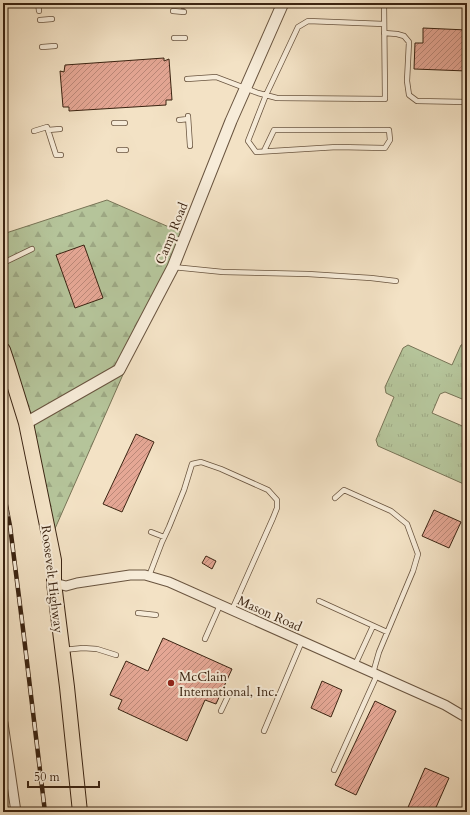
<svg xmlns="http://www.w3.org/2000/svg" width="470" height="815" font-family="Cardo,serif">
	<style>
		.forest { fill: url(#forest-firs); stroke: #787456 }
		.park { fill: url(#park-tufts); stroke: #787456 }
		.building { fill: url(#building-hatch); stroke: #3b2412 }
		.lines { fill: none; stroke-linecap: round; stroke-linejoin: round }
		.service-casing { stroke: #69543f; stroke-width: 6 }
		.minor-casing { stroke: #69543f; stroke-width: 11 }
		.tertiary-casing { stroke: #69543f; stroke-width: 13 }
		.primary-casing { stroke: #3b2412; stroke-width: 16 }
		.service { stroke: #f7ecd9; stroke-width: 4.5 }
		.minor { stroke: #f7ecd9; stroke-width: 9 }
		.tertiary { stroke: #f7ecd9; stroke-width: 11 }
		.primary { stroke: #f3e2c5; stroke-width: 14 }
		.rail-casing { stroke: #3b2412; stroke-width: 4.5 }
		.rail { stroke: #f7ecd9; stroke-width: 3; stroke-dasharray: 9; stroke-linecap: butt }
		.poi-dot { fill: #8f2418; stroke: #f7ecd9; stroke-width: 1.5 }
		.labels { text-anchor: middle; stroke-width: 4; stroke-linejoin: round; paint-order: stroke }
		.street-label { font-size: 13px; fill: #3b2412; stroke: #f7ecd9 }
		.poi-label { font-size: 13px; fill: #3b2412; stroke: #f7ecd9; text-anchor: start }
	</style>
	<defs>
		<pattern id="forest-firs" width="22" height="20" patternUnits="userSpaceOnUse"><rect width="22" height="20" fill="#b5c49a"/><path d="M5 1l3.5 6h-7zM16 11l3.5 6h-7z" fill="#9da884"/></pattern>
		<pattern id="park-tufts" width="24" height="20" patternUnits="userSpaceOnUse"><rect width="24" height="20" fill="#b5c49a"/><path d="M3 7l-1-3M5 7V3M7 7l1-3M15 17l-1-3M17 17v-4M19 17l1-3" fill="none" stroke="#9da884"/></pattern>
		<pattern id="building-hatch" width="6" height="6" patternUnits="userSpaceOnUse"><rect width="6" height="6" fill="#e5a795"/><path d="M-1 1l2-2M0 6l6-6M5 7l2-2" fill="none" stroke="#bb8878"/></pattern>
	</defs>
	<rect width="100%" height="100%" fill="#f3e2c5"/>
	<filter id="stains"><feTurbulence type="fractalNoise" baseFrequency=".005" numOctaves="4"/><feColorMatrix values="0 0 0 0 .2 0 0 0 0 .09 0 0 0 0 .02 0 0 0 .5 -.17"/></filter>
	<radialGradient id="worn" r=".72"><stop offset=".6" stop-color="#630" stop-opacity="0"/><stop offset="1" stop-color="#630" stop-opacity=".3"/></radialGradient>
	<!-- forest -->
	<path class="forest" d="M107 200 185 234 46 549 21 412 3 365V234Z"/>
	<!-- park -->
	<path class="park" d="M466 343 467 344V401L445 392 440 394 432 413 467 428V484L466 485 378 446 376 440 394 397 386 393 385 387 403 348 408 345 452 365 461 345Z"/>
	<!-- building -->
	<path class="building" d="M423 28 467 30V71L414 69 415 43H423Z
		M164 58V61L169 59 172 100H166V105L69 111V107H63L60 71 64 72 65 65Z
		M84 245 103 298 75 308 56 255Z
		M136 434 154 442 122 512 103 504Z
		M434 510 461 522 449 548 422 536Z
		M206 556 216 561 212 569 202 563Z
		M163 638 232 669 216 704 205 700 187 741 118 709 122 700 110 695 126 661 148 671Z
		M322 681 342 690 331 717 311 708Z
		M375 701 396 711 356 795 335 785Z
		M425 768 449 778 434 812H406Z"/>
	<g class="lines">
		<!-- service casing -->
		<g class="service-casing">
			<path id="service" d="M38 3 39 11
				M183 3V6
				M173 11 184 12
				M40 20 52 19
				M384 33 397 34 404 36 409 42 407 81 409 95 417 101 467 102
				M174 38H185
				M42 47 55 46
				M187 79 216 77 258 93 277 98 385 99 384 3
				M188 116 190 146
				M179 120 188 119
				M114 123H125
				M48 130 60 129
				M34 131 47 127 56 155H61
				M119 150H126
				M264 151 274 130H389L390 140 385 148 337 147 256 152 248 141 266 95 298 27 308 21 384 24
				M3 263 32 249
				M173 267 223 272 308 274 371 278 396 281
				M335 498 344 490 391 511 407 524 418 554 413 571 379 652 373 673
				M151 532 164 537
				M149 576 162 542 169 527 184 490 192 464 201 462 221 469 268 490 277 500V508L273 518 232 610
				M319 601 387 632
				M138 613 156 615
				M205 639 220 605
				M63 650 83 648 97 649 116 655
				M355 665 373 626
				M221 711 229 694
				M264 731 302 641
				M334 770 377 675"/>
		</g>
		<!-- minor casing -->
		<g class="minor-casing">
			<path id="minor" d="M54 583 66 586 77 583 130 575H145L169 582 445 705 467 718
				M3 723 16 812"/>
		</g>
		<!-- tertiary casing -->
		<g class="tertiary-casing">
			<path id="tertiary" d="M26 423 119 370 173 267 231 121 283 3"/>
		</g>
		<!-- primary casing -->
		<g class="primary-casing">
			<path id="primary" d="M3 350 8 365 26 423 51 545 54 560V583L67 687 80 812"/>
		</g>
		<!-- service -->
		<use href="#service" class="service"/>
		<!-- minor -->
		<use href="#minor" class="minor"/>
		<!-- tertiary -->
		<use href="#tertiary" class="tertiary"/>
		<!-- primary -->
		<use href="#primary" class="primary"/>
		<!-- rail casing -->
		<g class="rail-casing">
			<path id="rail" d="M3 490 10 526 23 629 45 812"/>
		</g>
		<!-- rail -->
		<use href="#rail" class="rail"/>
	</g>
	<!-- markers -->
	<circle class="poi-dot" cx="171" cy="683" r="4"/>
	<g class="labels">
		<!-- street labels -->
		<g class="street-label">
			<text transform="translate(171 233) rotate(-68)" y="5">Camp Road</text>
			<text transform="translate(53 579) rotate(83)" y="5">Roosevelt Highway</text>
			<text transform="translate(270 613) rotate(24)" y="5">Mason Road</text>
		</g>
		<!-- poi labels -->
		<g class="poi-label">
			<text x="179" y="681">McClain<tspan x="179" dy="15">International, Inc.</tspan></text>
		</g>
	</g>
	<!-- margin -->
	<rect width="470" height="815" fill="none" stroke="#f3e2c5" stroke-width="16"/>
	<rect x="4" y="4" width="462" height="807" fill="none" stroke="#3b2412" stroke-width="2"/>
	<rect x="8" y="8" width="454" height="799" fill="none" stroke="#3b2412"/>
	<!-- scale -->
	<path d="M28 781v6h71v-6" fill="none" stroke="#3b2412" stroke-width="2"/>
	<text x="34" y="781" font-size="12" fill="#3b2412" stroke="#f7ecd9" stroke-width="3" paint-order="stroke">50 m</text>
	<rect width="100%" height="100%" filter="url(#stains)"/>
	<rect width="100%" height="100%" fill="url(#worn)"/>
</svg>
